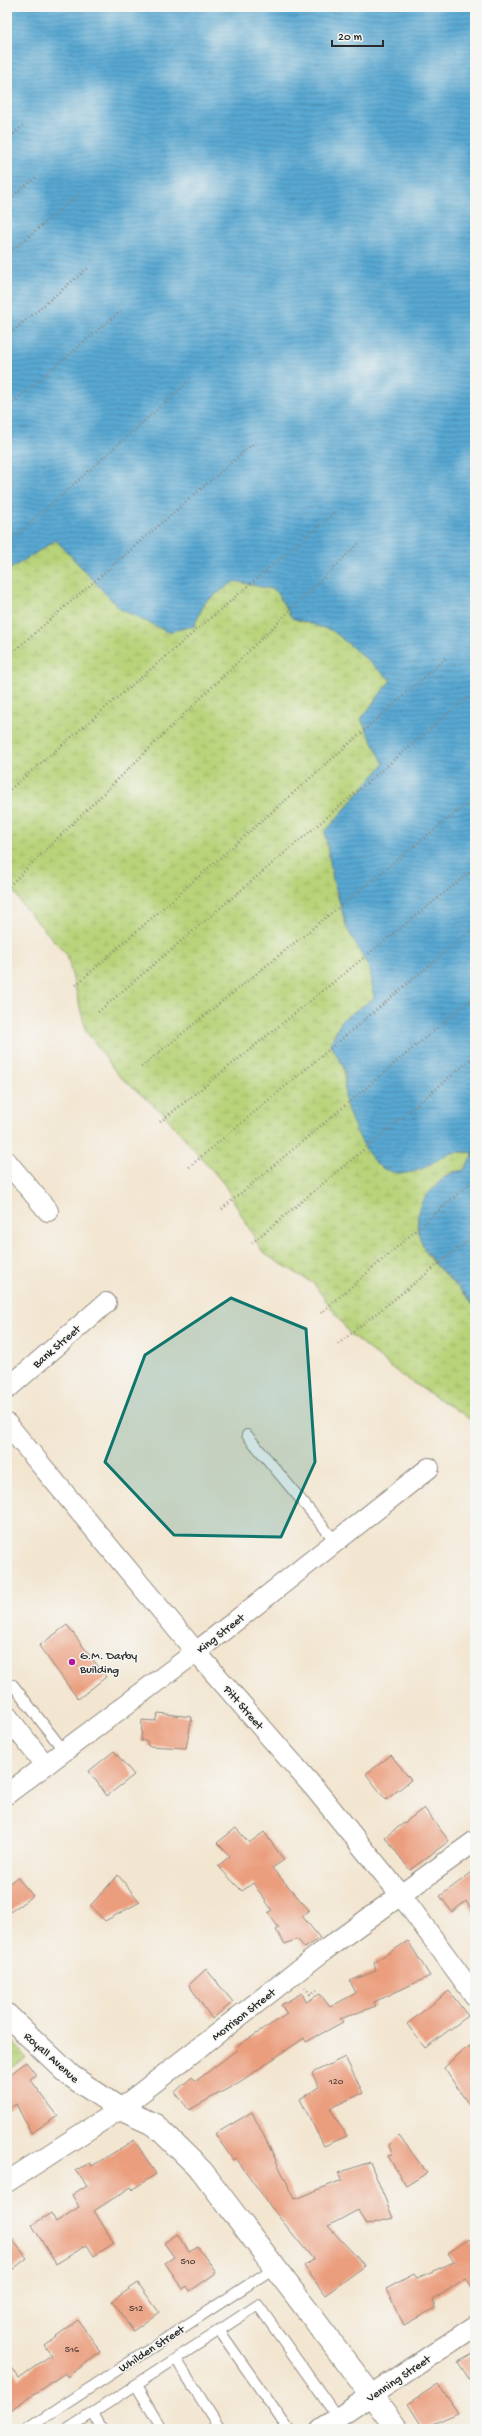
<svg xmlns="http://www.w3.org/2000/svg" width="482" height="2436" font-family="'Gochi Hand',sans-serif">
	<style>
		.wetland { fill: url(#wetland-marsh); stroke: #727f52 }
		.park { fill: url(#park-tufts); stroke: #727f52 }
		.water { fill: url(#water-rules); stroke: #426a7f }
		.building { fill: #eb9e7e }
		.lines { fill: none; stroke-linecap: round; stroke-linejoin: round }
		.service-casing { stroke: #8f887e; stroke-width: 12 }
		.minor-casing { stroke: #8f887e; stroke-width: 22 }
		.tertiary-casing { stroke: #8f887e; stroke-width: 24 }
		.path { stroke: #8f887e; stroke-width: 2.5; stroke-dasharray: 1 3; stroke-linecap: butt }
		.service { stroke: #fff; stroke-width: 10 }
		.minor { stroke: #fff; stroke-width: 20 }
		.tertiary { stroke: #fff; stroke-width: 22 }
		.marked { fill: #0f766e; fill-opacity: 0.2; stroke: #0f766e; stroke-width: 3; stroke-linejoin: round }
		.poi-dot { fill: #b5179e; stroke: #f6f6f2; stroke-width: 1.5 }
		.labels { text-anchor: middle; stroke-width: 3; stroke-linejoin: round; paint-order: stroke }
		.number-label { font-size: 10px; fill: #5b4840 }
		.street-label { font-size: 12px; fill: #2b2b2b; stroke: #f6f6f2 }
		.poi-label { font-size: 12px; fill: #2b2b2b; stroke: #f6f6f2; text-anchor: start }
	</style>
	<defs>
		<pattern id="wetland-marsh" width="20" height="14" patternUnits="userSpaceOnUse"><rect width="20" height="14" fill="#b8d379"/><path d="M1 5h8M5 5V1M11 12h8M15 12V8" fill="none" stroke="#9eb569"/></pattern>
		<pattern id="park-tufts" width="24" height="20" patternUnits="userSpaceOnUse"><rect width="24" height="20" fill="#b8d379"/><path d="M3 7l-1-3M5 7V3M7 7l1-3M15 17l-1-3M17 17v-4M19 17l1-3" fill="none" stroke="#9eb569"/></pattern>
		<pattern id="water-rules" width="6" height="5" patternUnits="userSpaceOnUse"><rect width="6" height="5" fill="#59a8d3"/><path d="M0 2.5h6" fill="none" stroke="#4a89ab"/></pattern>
	</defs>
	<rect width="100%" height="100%" fill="#f6f6f2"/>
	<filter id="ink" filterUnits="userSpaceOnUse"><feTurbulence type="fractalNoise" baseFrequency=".025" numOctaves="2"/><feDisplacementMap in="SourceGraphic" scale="8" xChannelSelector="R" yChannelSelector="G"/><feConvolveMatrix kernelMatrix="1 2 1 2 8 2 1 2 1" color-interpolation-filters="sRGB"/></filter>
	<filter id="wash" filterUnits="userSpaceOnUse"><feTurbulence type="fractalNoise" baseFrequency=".012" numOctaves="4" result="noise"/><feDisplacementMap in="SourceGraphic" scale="16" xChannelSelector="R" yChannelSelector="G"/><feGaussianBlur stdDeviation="0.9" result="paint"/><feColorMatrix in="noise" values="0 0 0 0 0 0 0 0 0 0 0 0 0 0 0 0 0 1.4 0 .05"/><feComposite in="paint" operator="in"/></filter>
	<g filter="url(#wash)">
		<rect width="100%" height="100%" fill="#f3e6d1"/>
		<!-- wetland -->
		<path class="wetland" d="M56 540 120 609 194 626 205 602 235 581 276 590 292 618 333 631 391 680 361 719 384 764 325 832 333 879 347 928 370 970 374 998 342 1020 330 1044 344 1068 345 1099 423 1168C444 1156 449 1149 474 1153L464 1170 448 1173 417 1225C419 1232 420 1242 424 1249 436 1272 461 1285 475 1308V1424L463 1414 402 1376 350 1334 314 1284 263 1253 224 1184 163 1113 118 1075 86 1031 67 955 22 905 7 878V571Z"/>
		<!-- park -->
		<path class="park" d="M7 2034 26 2058 7 2071Z"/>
		<!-- water -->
		<path class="water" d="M7 7H475V1308C456 1277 412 1257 418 1215 420 1204 422 1200 430 1192 443 1178 445 1174 464 1170L474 1153C440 1146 435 1170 406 1173 400 1174 387 1171 382 1168 368 1161 347 1114 345 1099 344 1089 347 1077 344 1068 341 1060 334 1051 330 1044L342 1020 374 998 370 970 347 928 333 879 325 832 384 764 361 719 391 680 333 631 292 618 275 590 235 581 205 602 194 626 168 632 120 609 56 540 7 571Z"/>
		<g id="blocks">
			<!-- building -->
			<path class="building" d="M67 1625 106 1677 78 1699 39 1646Z
				M158 1713 192 1717 186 1748 148 1746 147 1741H141L142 1720 155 1721Z
				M114 1751 134 1775 107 1796 89 1771Z
				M391 1755 411 1780 386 1800 366 1774Z
				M424 1808 449 1841 410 1870 385 1837Z
				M236 1828 249 1843 264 1832 284 1860 272 1868 309 1910 302 1916 320 1938 305 1948 297 1939 285 1944 276 1930 279 1928 268 1913 272 1910 253 1883 242 1891 218 1866 230 1856 217 1843Z
				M475 1870V1915L466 1901 452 1912 440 1896Z
				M118 1875 140 1902 105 1921 90 1906Z
				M17 1877 33 1896 7 1914V1885Z
				M408 1941 430 1976 374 2002 376 2006 340 2019 343 2022 306 2042 304 2038 238 2083 189 2110 175 2092 192 2077 196 2081 238 2049 236 2047 287 2014 281 2005 302 1993 306 2002 320 1994 330 2007 356 1993 350 1981 376 1971 374 1962Z
				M206 1969 233 2002 212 2019 189 1985Z
				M449 1991 468 2016 425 2048 407 2024Z
				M475 2043V2114L444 2068 458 2054Z
				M345 2057 363 2093 330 2108 347 2136 324 2146 300 2099 319 2087 312 2073Z
				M26 2062 36 2075 30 2079 58 2116 31 2133 16 2104 7 2110V2077Z
				M252 2112 295 2199 342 2180 338 2173 370 2162 393 2218 366 2225 358 2210 328 2226 365 2266 325 2295 304 2266 313 2259 271 2207 236 2158 233 2160 215 2134Z
				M399 2135 427 2173 406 2186 388 2156 392 2155 389 2145Z
				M134 2140 156 2174 133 2189 131 2187 94 2211 114 2243 94 2256 87 2245 56 2264 32 2225 51 2213 56 2222 79 2207 72 2195 87 2185 76 2170 90 2163 92 2166Z
				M7 2233 27 2258 7 2274Z
				M177 2234 189 2252 198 2247 216 2273 190 2291 187 2286 183 2289 165 2263 174 2257 164 2243Z
				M469 2239 475 2246V2292L466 2278 433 2300 435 2308 404 2325 386 2289 414 2274 417 2278 454 2262 448 2253Z
				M138 2283 159 2312 133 2331 112 2301Z
				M78 2320 101 2352 67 2377 65 2373 7 2412V2360L19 2378 51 2355 44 2345Z
				M475 2353V2388L458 2362Z
				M438 2384 458 2413 423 2428 408 2404Z"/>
		</g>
	</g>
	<g filter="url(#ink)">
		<use href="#blocks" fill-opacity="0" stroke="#8f887e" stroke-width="1"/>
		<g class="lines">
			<!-- service casing -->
			<g class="service-casing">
				<path id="service" d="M247 1435 336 1542
					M7 1689 13 1685 64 1751
					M219 2330 288 2429
					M176 2359 220 2429
					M136 2385 162 2429
					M93 2413 102 2429
					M27 2429 274 2268
					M68 2429 258 2305 338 2418"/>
			</g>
			<!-- minor casing -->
			<g class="minor-casing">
				<path id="minor" d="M7 1162 48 1211
					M7 1389 106 1303
					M7 1424 196 1652 316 1790 401 1895 475 1996
					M7 1716 45 1765
					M7 1794 196 1652 429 1468
					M7 2182 120 2109 322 1952 475 1841
					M321 2429 475 2326"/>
			</g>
			<!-- tertiary casing -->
			<g class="tertiary-casing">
				<path id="tertiary" d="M7 2015 71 2076 120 2109 155 2125 202 2171 397 2429"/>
			</g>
			<!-- path -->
			<path class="path" d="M7 139 23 126
				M7 201 36 177
				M7 254 83 191
				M7 336 89 267
				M7 407 123 309
				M7 544 189 381
				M7 657 255 442
				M7 792 336 511
				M9 886 360 542
				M76 985 446 658
				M98 1012 469 696
				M141 1067 475 797
				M160 1122 475 868
				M189 1167 475 927
				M222 1209 475 996
				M252 1243 475 1056
				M321 1313 475 1179
				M338 1344 475 1235
				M305 1987 310 1994 317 1990"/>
			<!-- service -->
			<use href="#service" class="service"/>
			<!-- minor -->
			<use href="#minor" class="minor"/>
			<!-- tertiary -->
			<use href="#tertiary" class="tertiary"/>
		</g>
	</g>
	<!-- marked area -->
	<path class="marked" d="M231 1298 306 1329 315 1462 281 1537 174 1535 105 1462 145 1355Z"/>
	<!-- markers -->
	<circle class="poi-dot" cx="72" cy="1662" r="4"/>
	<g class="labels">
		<!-- number labels -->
		<g class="number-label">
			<text x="336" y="2084">120</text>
			<text x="188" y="2264">510</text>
			<text x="136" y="2311">512</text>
			<text x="72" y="2352">516</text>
		</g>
		<!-- street labels -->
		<g class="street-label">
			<text transform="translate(56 1346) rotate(-41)" y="4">Bank Street</text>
			<text transform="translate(220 1633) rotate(-38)" y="4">King Street</text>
			<text transform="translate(244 1707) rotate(49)" y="4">Pitt Street</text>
			<text transform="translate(243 2014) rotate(-38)" y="4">Morrison Street</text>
			<text transform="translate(52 2057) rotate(42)" y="4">Royall Avenue</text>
			<text transform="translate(151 2348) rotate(-33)" y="4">Whilden Street</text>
			<text transform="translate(398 2378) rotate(-34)" y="4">Venning Street</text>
		</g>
		<!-- poi labels -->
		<g class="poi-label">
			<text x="80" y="1659">G.M. Darby<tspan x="80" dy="14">Building</tspan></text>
		</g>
	</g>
	<!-- margin -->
	<rect width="482" height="2436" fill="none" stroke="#f6f6f2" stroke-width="24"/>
	<!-- scale -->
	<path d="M332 40v6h51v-6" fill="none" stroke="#2b2b2b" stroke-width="2"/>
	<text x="338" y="40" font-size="12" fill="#2b2b2b" stroke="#f6f6f2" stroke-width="3" paint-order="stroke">20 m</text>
</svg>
